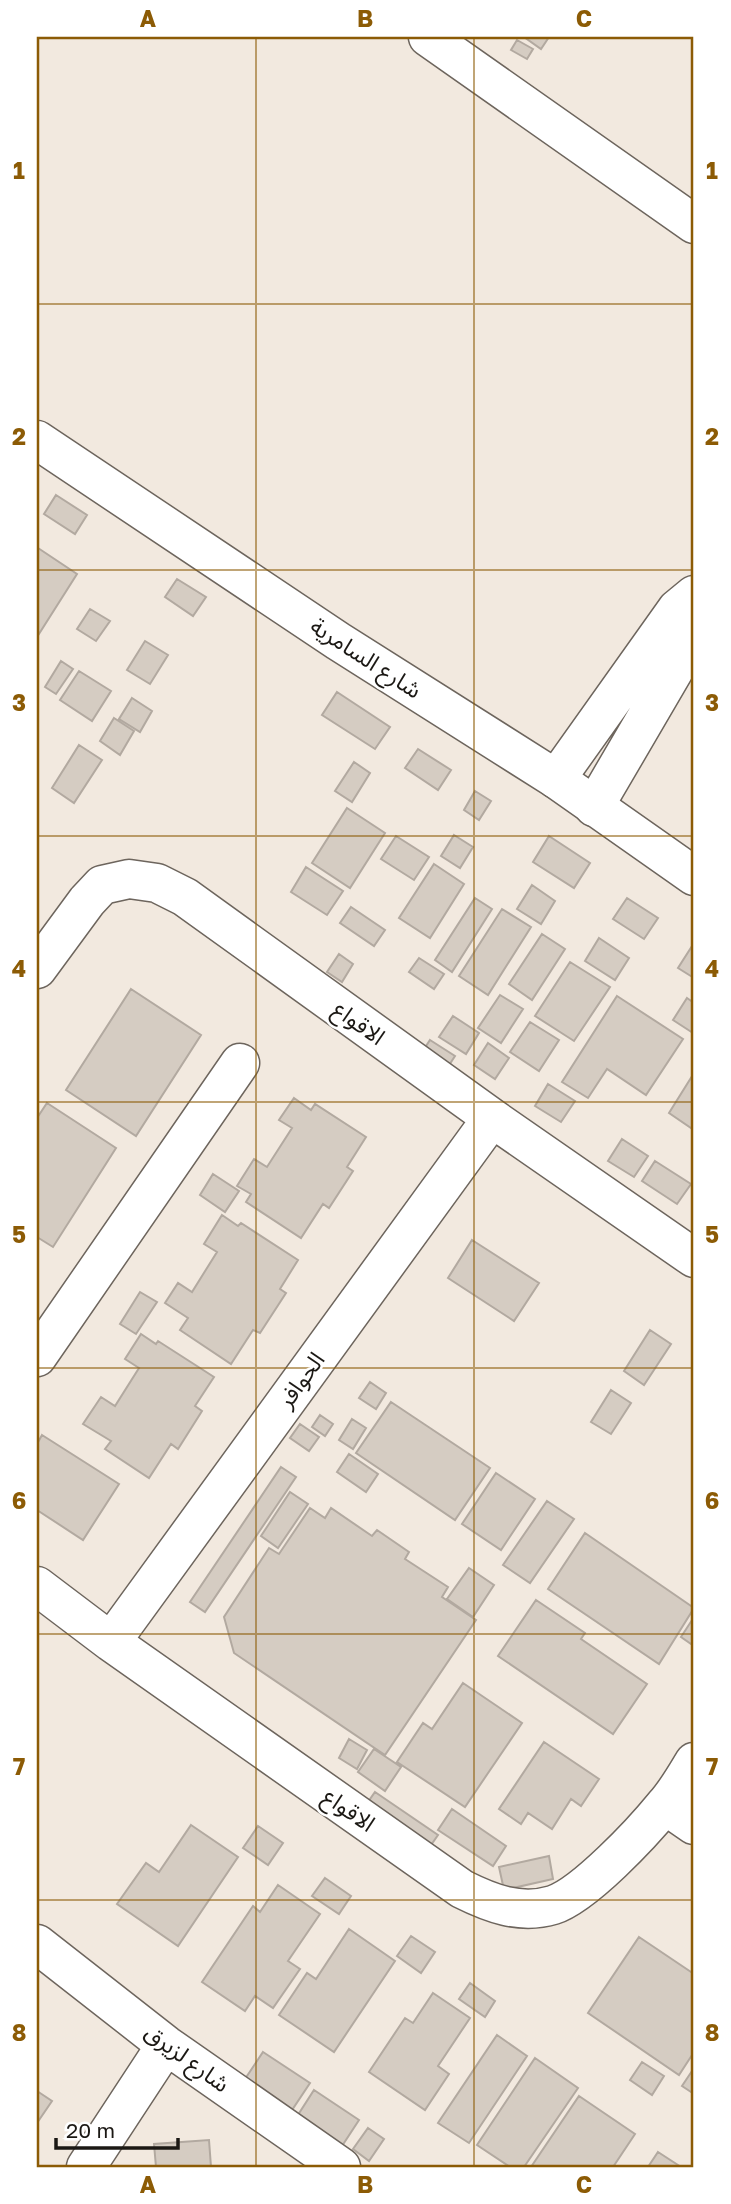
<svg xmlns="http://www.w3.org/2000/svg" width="731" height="2204" font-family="'Golos Text','Noto Sans Arabic',sans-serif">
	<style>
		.building { fill: #d5ccc2; stroke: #b2a9a0; stroke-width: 2 }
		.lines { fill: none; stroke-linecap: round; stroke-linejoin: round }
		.minor-casing { stroke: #6d655d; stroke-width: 41 }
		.tertiary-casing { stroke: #6d655d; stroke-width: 41 }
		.minor { stroke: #fff; stroke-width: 38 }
		.tertiary { stroke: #fff; stroke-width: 38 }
		.grid { fill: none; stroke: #8c5b05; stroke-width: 2; stroke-opacity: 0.55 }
		.labels { text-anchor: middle; stroke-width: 5; stroke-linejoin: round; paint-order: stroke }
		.street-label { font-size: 23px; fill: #1b1814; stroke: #fff }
		.neatline { fill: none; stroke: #8c5b05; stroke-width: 2.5 }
		.grid-label { font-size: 23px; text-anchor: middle; font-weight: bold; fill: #8c5b05 }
	</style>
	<rect width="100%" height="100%" fill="#f2e9df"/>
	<!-- building -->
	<path class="building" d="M524 37H549L541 49Z
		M517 40 533 49 527 59 511 50Z
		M56 495 87 515 75 534 44 514Z
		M38 548 77 574 37 637V550Z
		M177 579 206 597 193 616 165 597Z
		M90 609 110 621 96 641 77 629Z
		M145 641 168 655 150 684 127 670Z
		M61 661 73 669 56 694 45 687Z
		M79 671 111 691 92 721 60 700Z
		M337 692 390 727 375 749 322 715Z
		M132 698 152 711 140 732 119 719Z
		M114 718 134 731 120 755 100 741Z
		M79 745 102 760 74 803 52 788Z
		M418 749 451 770 438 790 405 768Z
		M354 762 370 773 352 802 335 791Z
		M475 791 491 801 479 820 464 810Z
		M347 808 385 833 350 888 312 863Z
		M454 835 473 847 460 868 441 856Z
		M396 836 429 857 414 880 381 859Z
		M549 836 590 863 574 888 533 862Z
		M434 864 464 884 430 938 399 918Z
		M306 867 343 891 327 915 291 892Z
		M532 885 555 901 541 924 517 909Z
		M475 898 492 909 452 972 435 960Z
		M627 898 658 918 644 939 613 919Z
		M351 907 385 930 374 946 340 923Z
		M502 909 531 927 488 995 459 976Z
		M542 934 565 949 532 1000 509 984Z
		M599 938 629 958 615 980 585 961Z
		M694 943V978L678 968Z
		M339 954 353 964 342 982 327 972Z
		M419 958 444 974 434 989 409 972Z
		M570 962 610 987 574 1041 535 1016Z
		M131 989 201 1035 136 1136 66 1090Z
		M500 995 523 1009 501 1043 478 1028Z
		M617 996 683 1039 646 1095 607 1069 588 1098 562 1082Z
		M687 998 694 1003 693 1033 673 1020Z
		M453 1016 479 1033 466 1054 439 1037Z
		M530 1022 559 1040 539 1071 510 1052Z
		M430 1040 455 1056 442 1076 417 1060Z
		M488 1043 509 1058 495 1079 474 1065Z
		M694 1073V1130L669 1113Z
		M548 1084 575 1101 561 1122 535 1106Z
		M294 1098 311 1110 315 1104 366 1137 347 1167 353 1171 329 1208 323 1204 301 1238 246 1202 251 1194 237 1186 254 1159 267 1167 292 1128 279 1120Z
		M47 1103 116 1148 53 1247 37 1237V1118Z
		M622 1139 648 1156 634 1177 608 1161Z
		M655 1161 691 1184 677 1204 642 1181Z
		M213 1174 239 1191 225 1212 200 1195Z
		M222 1215 238 1226 241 1223 298 1260 280 1289 286 1293 260 1333 253 1330 231 1364 180 1330 188 1318 165 1303 178 1283 192 1292 217 1252 204 1244Z
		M472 1240 539 1283 514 1321 448 1278Z
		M140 1292 157 1302 136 1334 120 1324Z
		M650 1330 671 1344 644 1385 624 1371Z
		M141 1334 156 1344 158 1341 214 1377 195 1406 202 1411 178 1449 171 1444 149 1478 105 1449 111 1441 83 1424 101 1397 115 1406 139 1368 125 1359Z
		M370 1382 386 1393 376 1409 359 1398Z
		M611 1390 631 1403 611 1434 591 1422Z
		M391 1402 490 1468 455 1520 356 1453Z
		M320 1415 333 1424 325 1436 312 1427Z
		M352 1419 366 1428 353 1449 339 1440Z
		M300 1424 319 1437 309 1451 290 1438Z
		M42 1435 119 1484 83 1540 37 1510V1444Z
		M349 1454 378 1474 366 1492 337 1472Z
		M281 1467 296 1477 205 1612 190 1602Z
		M496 1473 535 1499 501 1550 462 1524Z
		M290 1492 308 1504 278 1548 261 1536Z
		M547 1501 574 1519 530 1583 503 1565Z
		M310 1508 325 1518 331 1508 372 1536 377 1530 409 1552 405 1559 448 1587 442 1597 476 1620 385 1755 234 1653 224 1617 269 1548 279 1554Z
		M585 1533 694 1608 659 1664 548 1589Z
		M469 1568 494 1585 473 1617 447 1599Z
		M536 1600 585 1633 581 1639 647 1684 613 1734 498 1656Z
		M694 1617V1646L681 1637Z
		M463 1683 522 1723 465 1807 397 1762 423 1723 432 1729Z
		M349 1739 367 1750 357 1769 339 1758Z
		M544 1742 599 1779 581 1806 571 1799 552 1829 528 1813 521 1824 499 1809Z
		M374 1749 401 1767 385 1791 358 1772Z
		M375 1792 438 1835 424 1855 361 1812Z
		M452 1809 506 1846 493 1866 438 1830Z
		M191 1825 238 1857 178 1946 117 1904 146 1863 159 1872Z
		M258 1826 283 1843 268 1865 243 1848Z
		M549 1856 553 1879 504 1890 499 1867Z
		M325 1878 351 1896 339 1914 312 1896Z
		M278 1885 320 1914 288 1961 300 1969 273 2008 255 1996 245 2011 202 1982 253 1906 260 1912Z
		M349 1929 395 1961 334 2052 279 2015 307 1973 316 1979Z
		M411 1936 435 1952 421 1973 397 1956Z
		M639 1937 694 1974V2052L679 2075 588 2013Z
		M470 1983 495 2001 485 2017 459 1999Z
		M433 1993 470 2018 438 2066 449 2074 425 2110 369 2072 405 2018 413 2023Z
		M497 2035 527 2056 469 2143 438 2123Z
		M263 2052 310 2083 290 2113 243 2082Z
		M535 2058 578 2088 524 2167H510L477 2145Z
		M642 2062 664 2076 652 2095 630 2080Z
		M694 2068V2094L682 2086Z
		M314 2090 359 2120 340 2149 296 2118Z
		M37 2091 52 2101 37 2123Z
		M579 2096 635 2134 613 2167H531Z
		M368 2128 384 2139 369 2161 353 2149Z
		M209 2140 211 2167H156L154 2144Z
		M658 2152 681 2167H648Z"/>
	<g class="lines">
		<!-- minor casing -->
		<g class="minor-casing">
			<path id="minor" d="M428 37 694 224
				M556 779 677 609 694 595
				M594 807 694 636
				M37 969 87 901 102 885 129 879 157 883 185 897 492 1118 694 1258
				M37 1357 240 1063
				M37 1586 111 1642 462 1889C490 1903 520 1915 553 1905 584 1895 642 1833 664 1806 676 1793 685 1777 694 1762
				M111 1642 492 1118
				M665 1805 694 1825
				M37 1944 166 2045 341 2167
				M86 2167 166 2045"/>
		</g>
		<!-- tertiary casing -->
		<g class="tertiary-casing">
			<path id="tertiary" d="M37 440 338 641 556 779 694 876"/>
		</g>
		<!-- minor -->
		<use href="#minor" class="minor"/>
		<!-- tertiary -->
		<use href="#tertiary" class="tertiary"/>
	</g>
	<!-- grid -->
	<path class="grid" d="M256 37V2167M474 37V2167M37 304H694M37 570H694M37 836H694M37 1102H694M37 1368H694M37 1634H694M37 1900H694"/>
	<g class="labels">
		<!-- street labels -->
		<g class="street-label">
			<text transform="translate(366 658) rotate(33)" y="8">شارع السامرية</text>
			<text transform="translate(359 1023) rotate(36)" y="8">الاقواع</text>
			<text transform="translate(301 1380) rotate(-54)" y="8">الحوافر</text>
			<text transform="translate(349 1810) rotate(35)" y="8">الاقواع</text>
			<text transform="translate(187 2058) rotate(36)" y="8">شارع لزيرق</text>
		</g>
	</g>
	<!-- border -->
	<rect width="731" height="2204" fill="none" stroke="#ffffff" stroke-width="77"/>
	<!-- scale -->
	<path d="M56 2138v10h122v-10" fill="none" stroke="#1b1814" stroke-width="3.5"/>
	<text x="66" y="2138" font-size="21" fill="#1b1814" stroke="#ffffff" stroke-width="5" paint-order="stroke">20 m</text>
	<rect x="38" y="38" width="654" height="2128" class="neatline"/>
	<g class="grid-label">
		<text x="148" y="27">A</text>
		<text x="365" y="27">B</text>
		<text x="584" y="27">C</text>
		<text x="19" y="179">1</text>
		<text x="712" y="179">1</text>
		<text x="19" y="445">2</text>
		<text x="712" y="445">2</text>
		<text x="19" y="711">3</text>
		<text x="712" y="711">3</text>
		<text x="19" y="977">4</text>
		<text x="712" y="977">4</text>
		<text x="19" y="1243">5</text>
		<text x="712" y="1243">5</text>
		<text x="19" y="1509">6</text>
		<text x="712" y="1509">6</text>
		<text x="19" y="1775">7</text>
		<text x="712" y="1775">7</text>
		<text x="19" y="2041">8</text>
		<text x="712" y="2041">8</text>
		<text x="148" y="2193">A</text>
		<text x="365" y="2193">B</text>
		<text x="584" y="2193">C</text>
	</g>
</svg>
